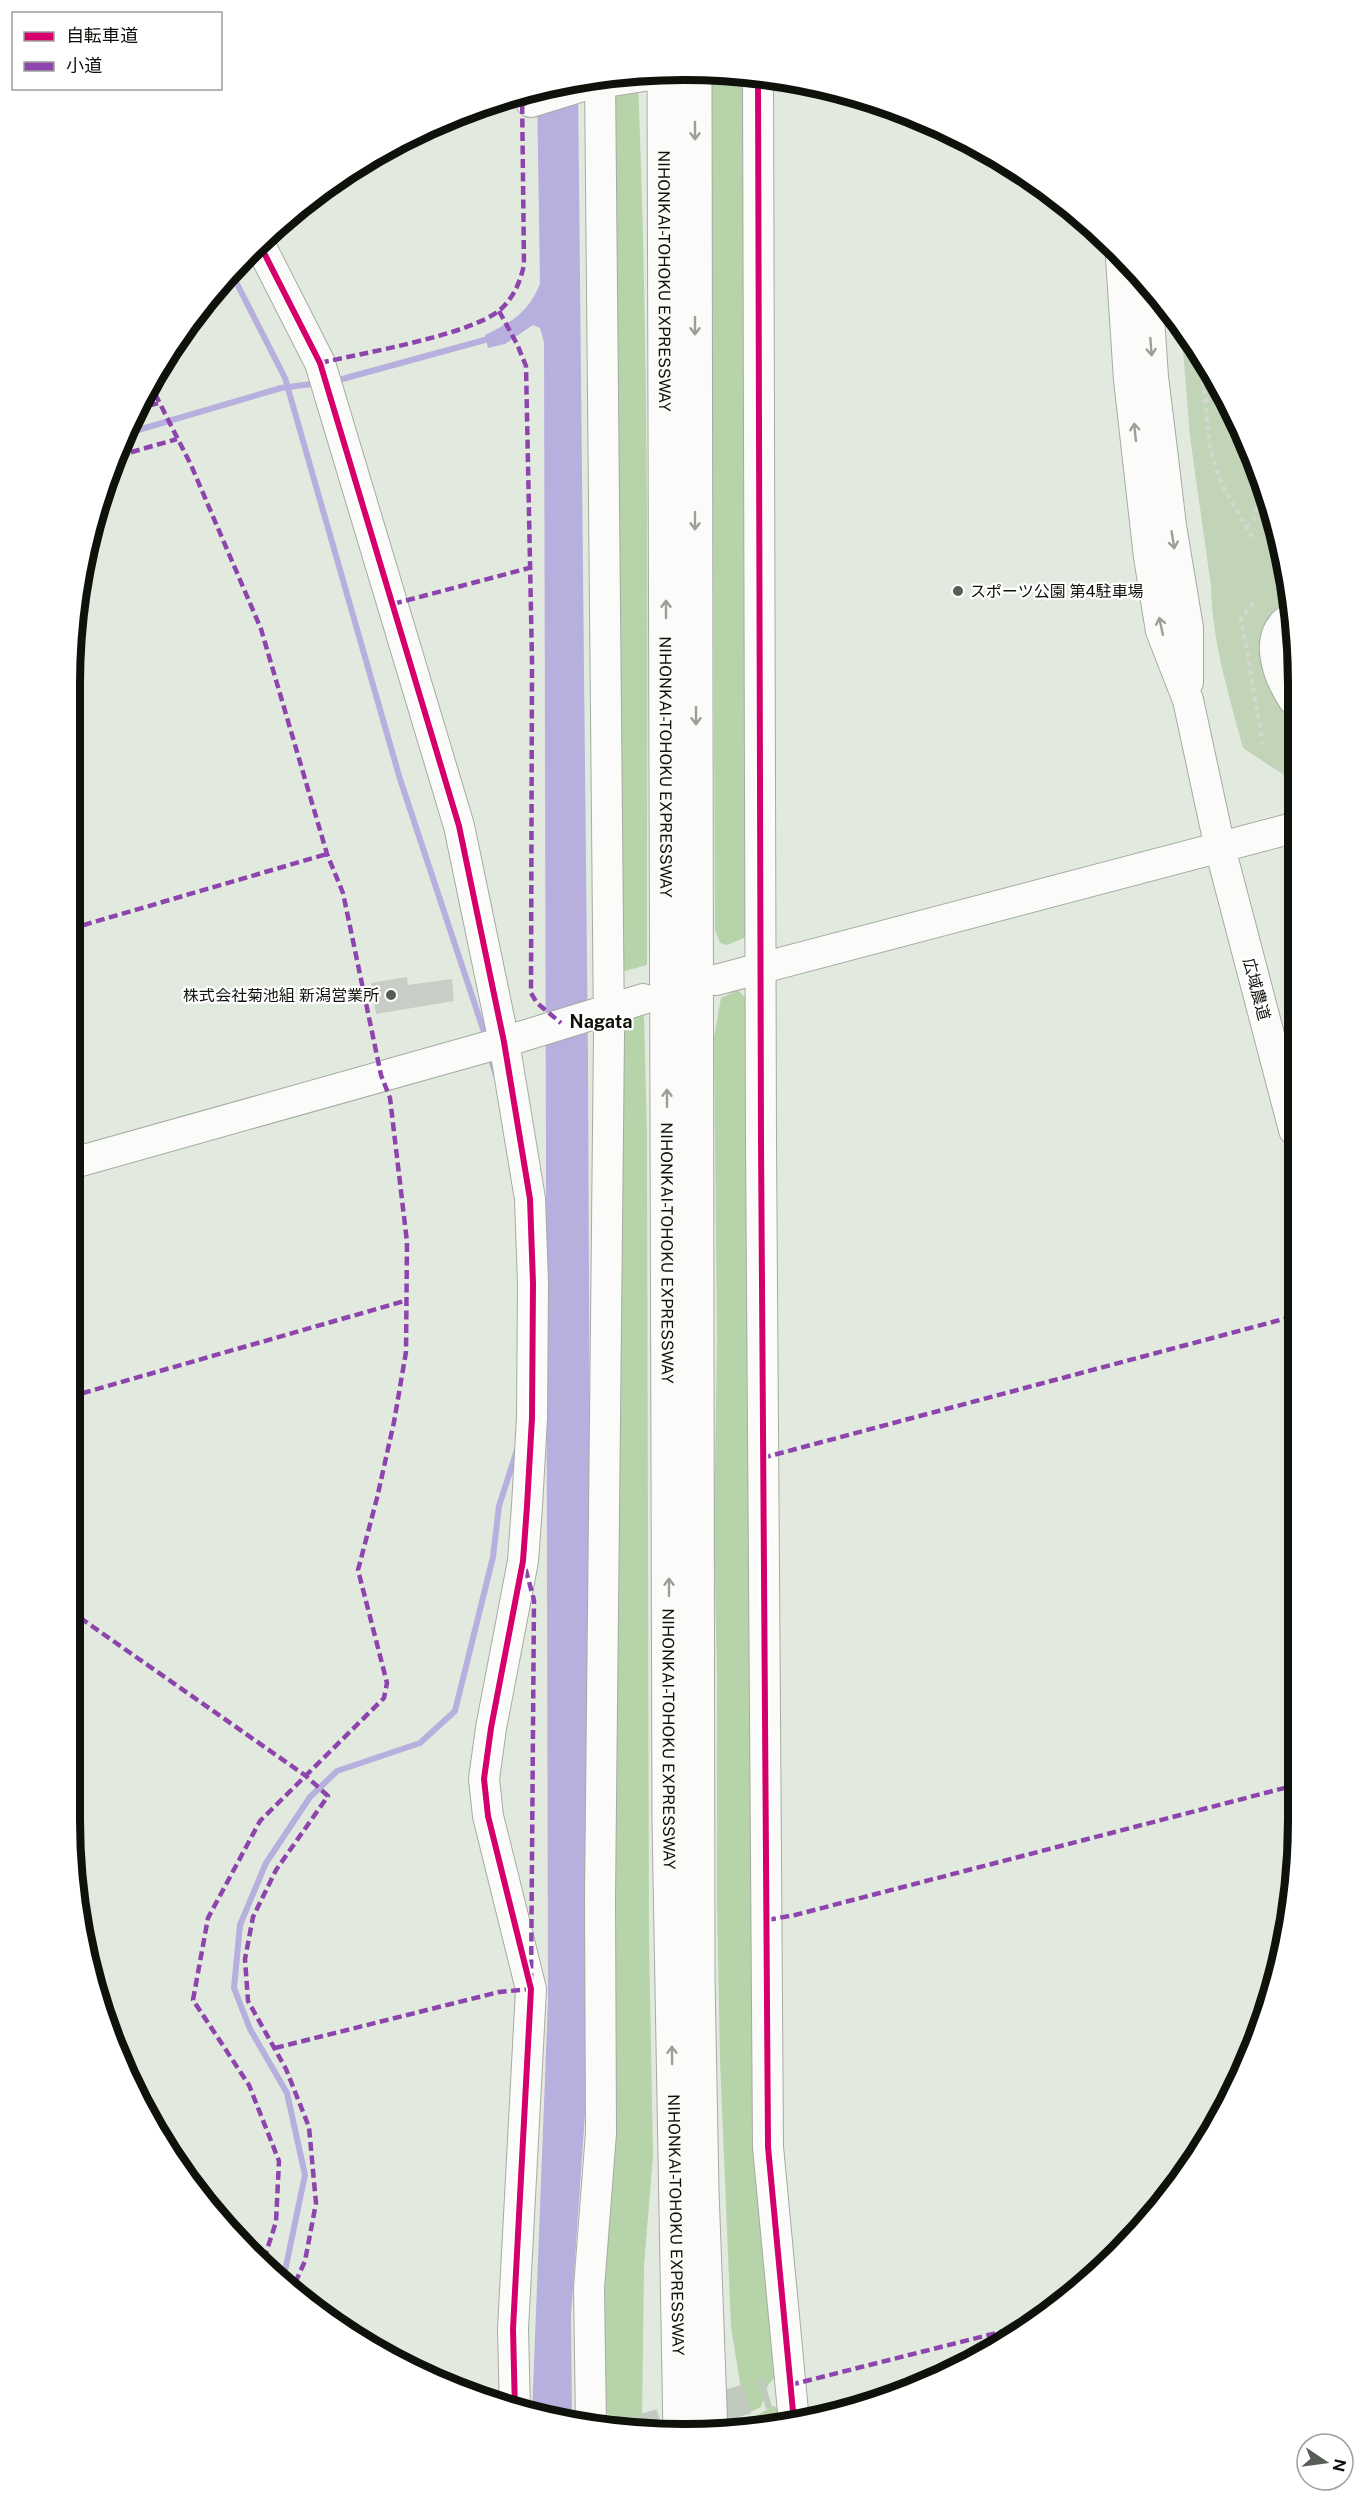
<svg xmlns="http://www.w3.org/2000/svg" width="1367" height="2504" font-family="'Public Sans','Noto Sans JP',sans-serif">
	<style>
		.green { fill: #c2d4b8 }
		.forest { fill: #b7d3aa }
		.water { fill: #b7b0de }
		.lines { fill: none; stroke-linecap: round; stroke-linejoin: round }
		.stream { stroke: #b7b0de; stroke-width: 6 }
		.building { fill: #c8cec5 }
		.minor-tunnel { stroke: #c2cabf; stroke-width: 30; stroke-dasharray: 30 15; stroke-linecap: butt }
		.minor-casing { stroke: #a5aba2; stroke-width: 32 }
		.highway-casing { stroke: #a5aba2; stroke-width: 35 }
		.path { stroke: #d4d6d2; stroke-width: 4; stroke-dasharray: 4.5 4.5; stroke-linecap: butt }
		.minor { stroke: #fbfcfa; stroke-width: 30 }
		.highway { stroke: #fbfcfa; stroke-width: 33 }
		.quiet { stroke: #8e44ad; stroke-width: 4.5; stroke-dasharray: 9 4.5; stroke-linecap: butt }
		.cycleway-casing { stroke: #fff; stroke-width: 10 }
		.cycleway { stroke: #d6006c; stroke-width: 6 }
		.oneway { stroke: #9c9e9a }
		.poi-dot { fill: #585e55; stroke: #fff; stroke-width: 2 }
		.labels { text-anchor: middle; stroke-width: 4.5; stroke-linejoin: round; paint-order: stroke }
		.street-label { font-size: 16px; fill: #0e120b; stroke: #fff }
		.poi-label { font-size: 16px; fill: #0e120b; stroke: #fff; text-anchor: start }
		.neighbourhood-label { font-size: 18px; font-weight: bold; fill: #0e120b; stroke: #fff }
		.rim { fill: none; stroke: #0e120b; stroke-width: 8 }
	</style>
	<rect width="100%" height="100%" fill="#e2eadf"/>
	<!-- green -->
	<path class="green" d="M1181 326 1194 342 1265 486 1293 604V781L1243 748C1229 695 1212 642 1211 586L1190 437Z"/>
	<!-- forest -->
	<path class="forest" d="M711 73 764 74 749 936 727 945 720 943 715 930Z
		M638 84C650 378 647 672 647 965L625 971 612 952 611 94Z
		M738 990 756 1010 784 2367 768 2385 761 2407 745 2414 731 2327 720 2060 717 1902V1674L714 1535 717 1338 714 1037 721 998Z
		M644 1013 647 1136 649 1939 653 2156 644 2266 642 2424 601 2412 615 1027Z
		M774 2406 785 2414 787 2423 750 2429V2419Z"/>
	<!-- water -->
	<path class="water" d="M578 81 588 1059 591 1754 585 2114 571 2316 572 2422 532 2415 548 2000 544 342 540 328 533 325 505 344 488 348 485 335C513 321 527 314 540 284L537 88Z"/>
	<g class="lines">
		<!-- stream -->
		<path class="stream" d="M230 270 285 378 400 779 486 1038
			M335 381 492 338
			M128 433 281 388 319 383
			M489 1054 496 1075
			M282 2285 305 2175 287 2093 250 2029 234 1988 240 1925 266 1863 310 1797 337 1771 420 1743 455 1711 493 1557 499 1506 517 1450"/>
	</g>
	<!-- building -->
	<path class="building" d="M407 977 408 985 452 979 454 1001 376 1014 371 983Z"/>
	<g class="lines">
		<!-- minor-tunnel -->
		<path class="minor-tunnel" d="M632 2432 768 2393"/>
		<!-- minor casing -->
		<g class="minor-casing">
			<path id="minor" d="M758 74 761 1142 768 2147 794 2422
				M531 102 586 85 644 76
				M259 243 320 363 459 826 504 1042 530 1199 533 1283 532 1418 527 1506 523 1561 491 1728 484 1779 488 1816 531 1989 513 2329 515 2411
				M1121 258 1129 380 1149 557 1161 631 1188 700 1220 848 1294 1130
				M1147 288 1153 377 1162 450 1171 526 1188 628V682
				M1293 617C1261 633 1278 676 1293 699
				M716 980 1293 828
				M70 1164 504 1042 643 999
				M591 2425 589 2288 601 2133 600 1899 609 1034 600 77"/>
		</g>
		<!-- highway casing -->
		<g class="highway-casing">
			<g id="highway">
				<path id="s1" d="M664 71 669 1821 680 2434"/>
				<path d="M695 72 698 1977 702 2191 711 2434"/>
			</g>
		</g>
		<!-- path -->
		<path class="path" d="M1200 354 1210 448 1222 485 1252 537
			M1205 402 1219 392
			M1247 527 1254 518 1263 481
			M1253 603 1241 618 1263 744"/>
		<!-- minor -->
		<use href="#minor" class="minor"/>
		<!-- highway -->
		<use href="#highway" class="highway"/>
		<!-- quiet -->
		<path class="quiet" d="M426 127 531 102
			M499 311 517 344 526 366 532 660 531 993 537 1003 561 1023
			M320 363C362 353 472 335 501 309 514 297 520 282 524 265L522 91
			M149 382 191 465 261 629 327 854 343 893 381 1075 390 1098 407 1242 406 1352 394 1422 377 1498 358 1570 387 1683 384 1698 260 1821 208 1918 193 2000 249 2085 279 2161 276 2222 262 2265
			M138 409 158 403
			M118 456 177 439
			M393 604 529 568
			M70 929 327 854
			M69 1397 408 1300
			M762 1458 1295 1316
			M69 1610 306 1776 328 1796 276 1870 253 1917 245 1959 248 2001 286 2069 309 2127 316 2203 305 2261 291 2292
			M767 1920 795 1915 1296 1785
			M275 2048 499 1992 531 1989 534 1600 525 1567
			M790 2385 1036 2323"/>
		<!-- cycleway casing -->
		<g class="cycleway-casing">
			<path id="cycleway" d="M758 74 761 1142 768 2147 794 2422
				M259 243 320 363 459 826 504 1042 530 1199 533 1283 532 1418 527 1506 523 1561 491 1728 484 1779 488 1816 531 1989 513 2329 515 2411"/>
		</g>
		<!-- cycleway -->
		<use href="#cycleway" class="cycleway"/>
	</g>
	<!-- one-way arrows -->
	<defs><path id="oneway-shaft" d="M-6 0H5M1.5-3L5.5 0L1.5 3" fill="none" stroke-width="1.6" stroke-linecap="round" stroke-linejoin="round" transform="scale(1.5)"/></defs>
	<g class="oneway">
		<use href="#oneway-shaft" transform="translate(695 131) rotate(90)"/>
		<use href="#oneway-shaft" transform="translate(695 326) rotate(90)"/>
		<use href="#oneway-shaft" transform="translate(1151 347) rotate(86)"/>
		<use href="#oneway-shaft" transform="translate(1135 432) rotate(-96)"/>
		<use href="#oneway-shaft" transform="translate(695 521) rotate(90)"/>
		<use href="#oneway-shaft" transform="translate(1173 540) rotate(81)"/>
		<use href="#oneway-shaft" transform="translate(666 609) rotate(-90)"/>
		<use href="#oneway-shaft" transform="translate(1161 626) rotate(-102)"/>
		<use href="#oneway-shaft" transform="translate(696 716) rotate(90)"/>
		<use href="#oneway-shaft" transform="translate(667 1098) rotate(-90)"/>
		<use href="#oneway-shaft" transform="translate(669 1587) rotate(-90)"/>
		<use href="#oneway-shaft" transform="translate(672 2055) rotate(-91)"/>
	</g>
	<!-- markers -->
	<g class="poi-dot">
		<circle cx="958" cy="591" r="6"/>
		<circle cx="391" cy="995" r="6"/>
	</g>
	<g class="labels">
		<!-- street labels -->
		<g class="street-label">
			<text dy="6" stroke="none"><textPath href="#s1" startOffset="210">NIHONKAI-TOHOKU EXPRESSWAY</textPath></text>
			<text dy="6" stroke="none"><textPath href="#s1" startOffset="696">NIHONKAI-TOHOKU EXPRESSWAY</textPath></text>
			<text transform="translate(1257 989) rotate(75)" y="6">広域農道</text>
			<text dy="6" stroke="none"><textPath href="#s1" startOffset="1182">NIHONKAI-TOHOKU EXPRESSWAY</textPath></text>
			<text dy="6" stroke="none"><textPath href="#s1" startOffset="1668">NIHONKAI-TOHOKU EXPRESSWAY</textPath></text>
			<text dy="6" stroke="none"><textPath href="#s1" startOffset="2154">NIHONKAI-TOHOKU EXPRESSWAY</textPath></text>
		</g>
		<!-- poi labels -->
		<g class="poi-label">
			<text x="970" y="597">スポーツ公園 第4駐車場</text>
			<text x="379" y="1001" text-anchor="end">株式会社菊池組 新潟営業所</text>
		</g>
		<!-- neighbourhood labels -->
		<g class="neighbourhood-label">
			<text x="601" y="1028">Nagata</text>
		</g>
	</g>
	<!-- crop -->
	<path d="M0 0H1367V2504H0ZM684 80H684A604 604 0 0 1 1288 684V1820A604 604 0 0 1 684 2424H684A604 604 0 0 1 80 1820V684A604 604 0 0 1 684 80Z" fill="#fff" fill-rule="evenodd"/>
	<path class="rim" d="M684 80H684A604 604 0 0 1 1288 684V1820A604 604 0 0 1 684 2424H684A604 604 0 0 1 80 1820V684A604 604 0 0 1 684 80Z"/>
	<!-- legend -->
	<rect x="12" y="12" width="210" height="78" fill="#ffffff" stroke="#9fa09d" stroke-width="1.5"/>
	<rect x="24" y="32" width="30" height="9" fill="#d6006c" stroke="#9fa09d" stroke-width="1.5"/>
	<text x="66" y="42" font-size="18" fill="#0e120b">自転車道</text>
	<rect x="24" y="62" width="30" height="9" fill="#8e44ad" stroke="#9fa09d" stroke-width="1.5"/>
	<text x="66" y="72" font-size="18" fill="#0e120b">小道</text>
	<!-- north arrow -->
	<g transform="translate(1325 2462) rotate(103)"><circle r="28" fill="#ffffff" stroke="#9fa09d" stroke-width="1.5"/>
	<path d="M0-4.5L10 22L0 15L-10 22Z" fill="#585e55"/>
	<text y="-9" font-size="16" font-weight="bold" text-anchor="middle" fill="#0e120b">N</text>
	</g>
</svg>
